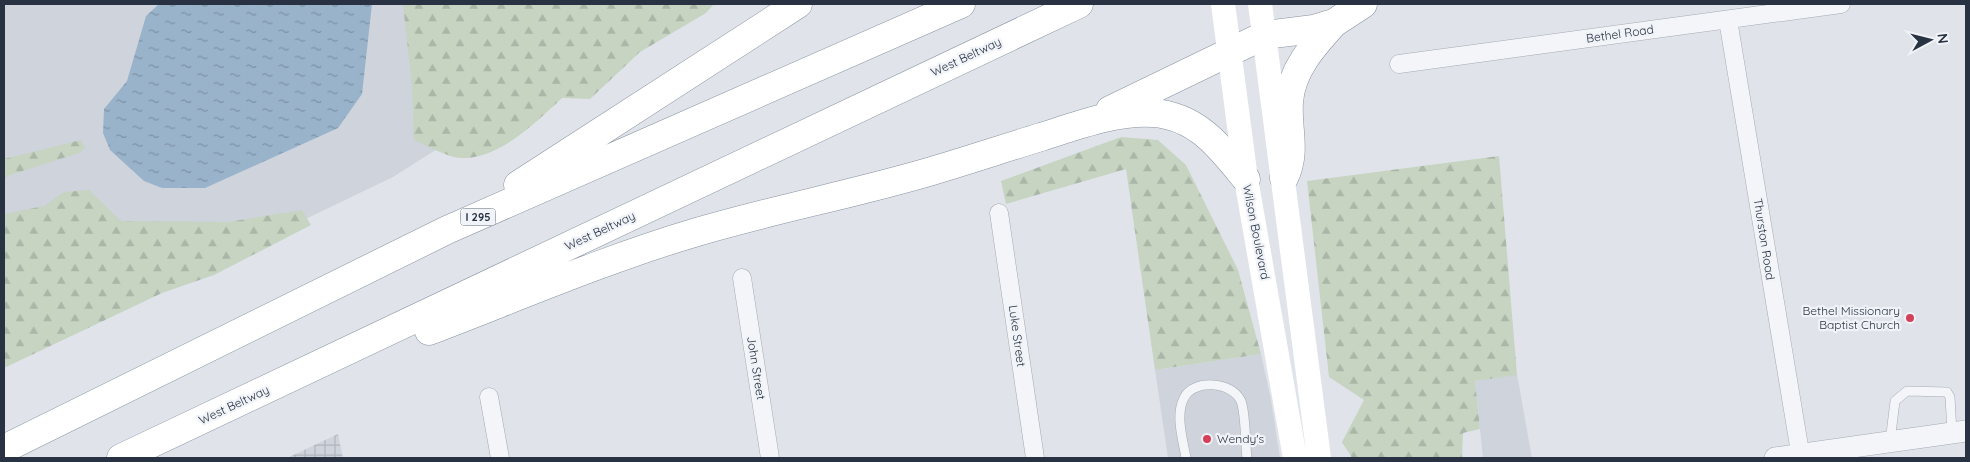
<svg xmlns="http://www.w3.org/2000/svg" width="1970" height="462" font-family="Quicksand,sans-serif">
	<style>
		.built { fill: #ced3dc }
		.industrial { fill: url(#industrial-grid) }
		.forest { fill: url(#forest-firs) }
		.water { fill: url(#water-ripples) }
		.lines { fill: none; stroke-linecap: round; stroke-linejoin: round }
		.service-casing { stroke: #a5abb4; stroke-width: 10 }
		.minor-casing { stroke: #a5abb4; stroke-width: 19 }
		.tertiary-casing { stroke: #a5abb4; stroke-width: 22 }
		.motorway-casing { stroke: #8792a1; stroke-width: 29 }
		.service { stroke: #f3f5f8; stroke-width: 9 }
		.minor { stroke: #f3f5f8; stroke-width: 18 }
		.tertiary { stroke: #f3f5f8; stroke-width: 21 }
		.secondary { stroke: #fff; stroke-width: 24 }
		.motorway { stroke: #fff; stroke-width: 28 }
		.poi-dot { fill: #d4405a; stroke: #f0f3f7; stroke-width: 2 }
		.labels { text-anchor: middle; stroke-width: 4.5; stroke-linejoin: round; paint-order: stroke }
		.shield { fill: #f0f3f7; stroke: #646c78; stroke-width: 1 }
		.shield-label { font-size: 11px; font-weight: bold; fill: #283242 }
		.street-label { font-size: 12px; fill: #283242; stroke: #f0f3f7 }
		.poi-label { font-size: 12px; fill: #283242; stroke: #f0f3f7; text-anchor: end }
	</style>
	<defs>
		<pattern id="industrial-grid" width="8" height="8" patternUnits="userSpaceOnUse" patternTransform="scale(1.25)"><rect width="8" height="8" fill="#ced3dc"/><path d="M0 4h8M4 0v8" fill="none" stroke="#b1b6be"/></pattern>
		<pattern id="forest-firs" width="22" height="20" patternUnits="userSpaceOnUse" patternTransform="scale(1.25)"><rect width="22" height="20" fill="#c6d4c1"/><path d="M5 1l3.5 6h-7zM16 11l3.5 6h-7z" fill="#aab6a7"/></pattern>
		<pattern id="water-ripples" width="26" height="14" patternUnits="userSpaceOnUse" patternTransform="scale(1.25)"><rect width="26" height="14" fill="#99b3cb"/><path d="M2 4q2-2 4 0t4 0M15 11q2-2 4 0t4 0" fill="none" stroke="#7d92a6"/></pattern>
	</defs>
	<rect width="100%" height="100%" fill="#e0e4ea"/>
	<!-- built -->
	<path class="built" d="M4 4H666L393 177 4 364Z
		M1261 354 1271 400 1280 458H1168L1155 370Z
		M1517 374 1532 458H1483L1475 381Z"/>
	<!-- industrial -->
	<path class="industrial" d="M338 434 343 458H287Z"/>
	<!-- forest -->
	<path class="forest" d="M403 4H714L706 13 640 52 590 99 562 98C536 122 499 160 461 158 449 158 426 145 414 140L412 87Z
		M1121 137 1158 140 1186 165 1238 270 1261 354 1155 370 1126 169 1006 204 1001 181Z
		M81 140 85 148 79 153 7 176 4 179V159Z
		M1499 156 1517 375 1475 381 1480 429 1463 433 1462 458H1352L1342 442 1364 400 1329 377 1307 181Z
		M89 190 121 221 228 222 302 210 311 225 214 275 162 293 4 368V214L44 206 64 192Z"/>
	<!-- water -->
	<path class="water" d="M159 4H372L362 94 338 128 205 188H162L144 181 110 150 103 133 104 109 127 81 146 16Z"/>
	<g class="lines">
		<!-- service casing -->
		<g class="service-casing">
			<path id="service" d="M1890 442 1895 401 1907 391 1947 392 1950 397 1952 433
				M1186 458C1183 440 1175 415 1184 398 1193 379 1232 381 1241 401 1246 415 1245 443 1247 458"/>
		</g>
		<!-- minor casing -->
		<g class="minor-casing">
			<path id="minor" d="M1728 20 1801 458
				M1399 64 1841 4
				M999 213 1035 458
				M742 278 770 458
				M489 397 500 458"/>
		</g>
		<!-- tertiary casing -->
		<g class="tertiary-casing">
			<path id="tertiary" d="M1775 458 1966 431"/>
		</g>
		<!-- motorway casing -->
		<g class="motorway-casing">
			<path id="motorway" d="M1110 110 1265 35 1314 29 1334 23 1363 4
				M1284 178C1297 152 1287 129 1289 102 1291 70 1314 45 1334 23
				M518 185 798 4
				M429 331C518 297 606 259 697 232 775 209 854 194 932 171 969 160 1005 148 1041 137 1076 126 1115 111 1153 113 1197 116 1220 147 1246 179
				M4 449 447 230 961 4
				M121 458 1079 4"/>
		</g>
		<!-- service -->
		<use href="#service" class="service"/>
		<!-- minor -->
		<use href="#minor" class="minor"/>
		<!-- tertiary -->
		<use href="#tertiary" class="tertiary"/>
		<!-- secondary -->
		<path class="secondary" d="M1223 4 1246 179 1295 458
			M1260 4 1319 458"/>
		<!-- motorway -->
		<use href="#motorway" class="motorway"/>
	</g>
	<!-- markers -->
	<g class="poi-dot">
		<circle cx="1910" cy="318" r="5"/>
		<circle cx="1207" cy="439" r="5"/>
	</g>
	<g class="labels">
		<!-- shield labels -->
		<rect class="shield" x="460.5" y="208.5" width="35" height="17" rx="4"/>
		<g class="shield-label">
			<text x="478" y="221">I 295</text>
		</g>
		<!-- street labels -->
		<g class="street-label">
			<text transform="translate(1620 34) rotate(-8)" y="4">Bethel Road</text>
			<text transform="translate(966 57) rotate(-25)" y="4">West Beltway</text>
			<text transform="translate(600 231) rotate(-25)" y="4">West Beltway</text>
			<text transform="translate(1256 232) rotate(79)" y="4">Wilson Boulevard</text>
			<text transform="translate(1764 239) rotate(81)" y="4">Thurston Road</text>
			<text transform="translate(1017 336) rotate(82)" y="4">Luke Street</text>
			<text transform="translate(756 368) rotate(81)" y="4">John Street</text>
			<text transform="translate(234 405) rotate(-25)" y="4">West Beltway</text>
		</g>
		<!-- poi labels -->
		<g class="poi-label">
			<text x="1900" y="315">Bethel Missionary<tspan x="1900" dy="14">Baptist Church</tspan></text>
			<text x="1217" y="443" text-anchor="start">Wendy's</text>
		</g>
	</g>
	<!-- border -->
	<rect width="1970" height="462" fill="none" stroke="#283242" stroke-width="10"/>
	<!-- north arrow -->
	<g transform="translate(1930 40) rotate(83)" stroke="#f0f3f7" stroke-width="4" paint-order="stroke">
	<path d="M0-4L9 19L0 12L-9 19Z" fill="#283242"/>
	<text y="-8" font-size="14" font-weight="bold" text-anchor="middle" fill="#283242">N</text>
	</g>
</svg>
